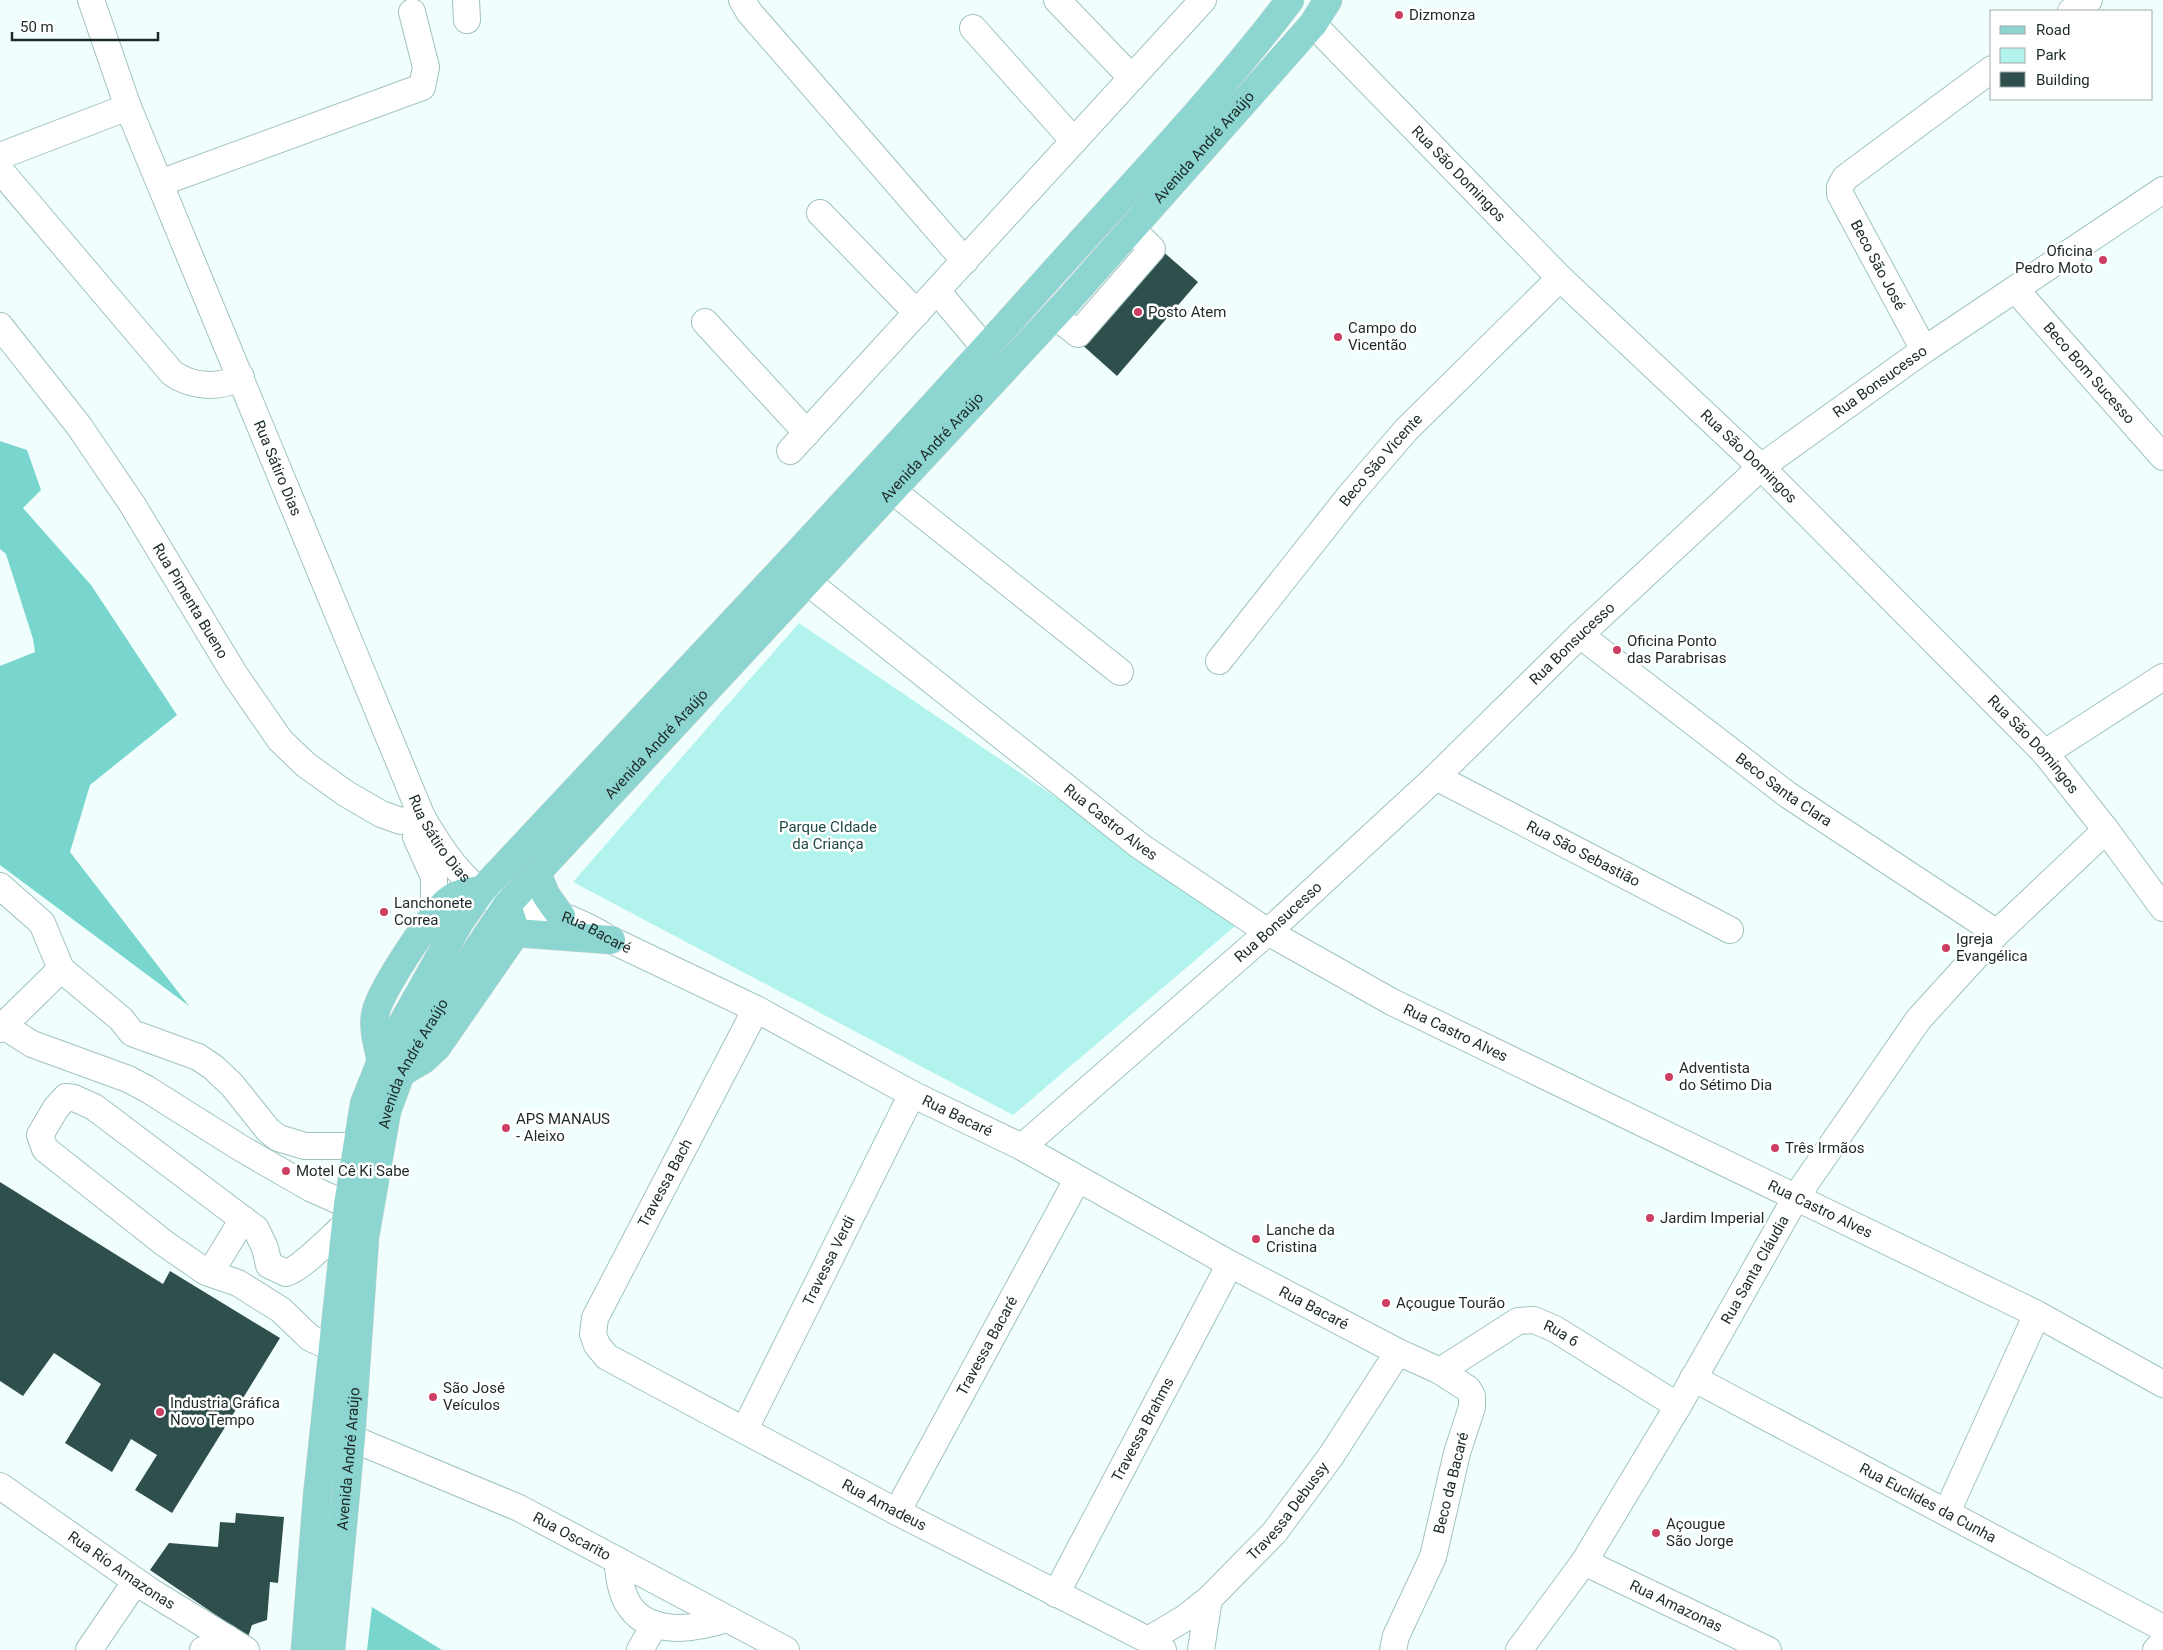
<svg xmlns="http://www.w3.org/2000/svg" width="2163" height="1650" font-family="Roboto,sans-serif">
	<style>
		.green { fill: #b2f3ee }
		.forest { fill: #79d6cf }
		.building { fill: #2e4f4c }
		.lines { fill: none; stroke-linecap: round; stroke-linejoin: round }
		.minor-casing { stroke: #a0c3c0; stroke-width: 28 }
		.major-casing { stroke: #d6d9d8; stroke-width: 29 }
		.minor { stroke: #fff; stroke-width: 26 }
		.major { stroke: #8dd5d0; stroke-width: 28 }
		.poi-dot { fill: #cd3e63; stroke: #fff; stroke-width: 2 }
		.labels { text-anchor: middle; stroke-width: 5; stroke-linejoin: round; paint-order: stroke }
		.poi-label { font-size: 15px; fill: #1c2a29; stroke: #fff; text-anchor: start }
		.street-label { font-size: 15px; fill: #1c2a29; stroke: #fff }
		.park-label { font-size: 15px; fill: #1f4a47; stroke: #fff }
	</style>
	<rect width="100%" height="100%" fill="#f0fffd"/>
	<!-- green -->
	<path class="green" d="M799 623 1240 922 1013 1115 573 882Z"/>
	<!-- forest -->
	<path class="forest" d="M0 441 27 450 41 490 23 508 91 585 177 715 90 785 70 852 189 1006 0 865V666L35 652 33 639 6 554 0 549Z
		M372 1607 442 1650H367Z"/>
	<!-- building -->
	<path class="building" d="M1160 249 1198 282 1117 376 1079 342Z
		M0 1182 163 1284 170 1271 280 1338 172 1513 135 1490 157 1455 131 1439 112 1472 65 1443 101 1384 54 1353 23 1396 0 1381Z
		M236 1513 284 1517 278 1583 270 1582 267 1620 252 1625 248 1637 150 1570 169 1543 218 1547 220 1522 235 1523Z"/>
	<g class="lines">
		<!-- minor casing -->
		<g class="minor-casing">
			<g id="minor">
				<path id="s1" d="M91 0 128 107 422 817C442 851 469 894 510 906 527 910 545 911 562 916 580 922 595 930 611 940L756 1009 912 1094 1022 1147 1230 1264 1398 1352 1440 1371 1468 1389 1472 1396V1407L1457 1453 1433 1557 1396 1636 1393 1650"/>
				<path d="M466 0 467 20"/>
				<path d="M742 0 749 12 965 261"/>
				<path d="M1057 0 1132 78"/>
				<path d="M2071 11 2089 0"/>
				<path id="s2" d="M1313 24 1560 278 1761 467 2045 753 2106 830 2163 908"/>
				<path d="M973 28 1074 141"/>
				<path d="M0 156 128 107"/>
				<path d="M0 170 172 373C191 387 219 389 241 377"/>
				<path d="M160 183 422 87 426 67 412 12"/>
				<path d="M820 213 917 313"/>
				<path id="s3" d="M2015 289 2163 457"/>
				<path d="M937 291 985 348"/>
				<path d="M1054 315 1078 334 1152 249 1131 228"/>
				<path d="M705 322 807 433"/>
				<path id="s4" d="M0 326 79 426 132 504 235 675 280 740 306 765 345 793 381 814 401 821 422 817"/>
				<path d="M1924 350 1840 194V187L1845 178 1992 69"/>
				<path d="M790 451 1203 0"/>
				<path d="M893 491 1120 672"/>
				<path id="s5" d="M809 583 1140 846 1268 932 1392 1002 2037 1314 2163 1384"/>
				<path id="s6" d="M1580 635 1788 795 1997 933"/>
				<path id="s7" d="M1219 661 1351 494 1406 430 1560 278"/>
				<path d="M2045 753 2163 677"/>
				<path id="s8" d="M1436 777 1730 930"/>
				<path d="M416 837 434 877V914"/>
				<path d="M0 886 42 923 61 969 121 1019 132 1033 198 1057 213 1067 232 1085 268 1130 278 1138 305 1146H356"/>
				<path id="s9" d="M756 1009 595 1318 593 1334 597 1345 607 1357 897 1512 1148 1640 1163 1650"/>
				<path d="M0 1024 32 1044 128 1079 147 1089 239 1147 310 1188 348 1205"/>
				<path d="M0 1029 61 969"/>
				<path id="s10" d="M1022 1147 1268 932 1436 777 1580 635 1761 467 1924 350 2163 190"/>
				<path d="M210 1273 243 1219"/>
				<path d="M333 1348 310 1338 281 1310 238 1283 206 1272 164 1243 45 1149 40 1135 56 1108 66 1097 74 1098 94 1107 256 1229 265 1248 269 1265 286 1273C301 1269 331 1237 345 1225"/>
				<path id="s11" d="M1440 1371 1518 1321 1534 1320 1555 1329 1678 1406"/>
				<path id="s12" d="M1693 1378 2163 1628"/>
				<path id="s13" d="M745 1429 912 1094"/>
				<path id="s14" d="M351 1438 519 1508 786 1650"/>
				<path id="s15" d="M0 1486 150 1591 246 1650"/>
				<path id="s16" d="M897 1512 1077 1180"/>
				<path d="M1947 1512 2037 1314"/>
				<path d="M617 1560C619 1575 620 1589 627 1602 647 1638 696 1629 727 1619"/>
				<path id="s17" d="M1584 1562 1768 1650"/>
				<path id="s18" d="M1056 1594 1230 1264"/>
				<path id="s19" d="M1148 1640 1185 1618 1209 1599 1274 1533 1331 1456 1398 1352"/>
				<path d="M89 1650 136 1581"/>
				<path d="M203 1650 227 1638"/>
				<path d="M640 1650 655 1624"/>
				<path d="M1201 1650 1209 1599"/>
				<path id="s20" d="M1519 1650 1584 1562 1678 1406 1796 1197 1918 1020 1997 933 2106 830"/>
				<path d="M2156 1650 2163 1642"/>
			</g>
		</g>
		<!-- major casing -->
		<g class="major-casing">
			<g id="major">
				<path d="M537 873 546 895 561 916"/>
				<path d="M482 890C470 892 459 892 449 900 432 912 376 996 375 1016 373 1031 378 1047 381 1061L401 1073 423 1060 437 1047 516 933 507 905"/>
				<path d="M516 933 611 940"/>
				<path d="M305 1650 317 1497 348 1205 364 1104 381 1061 459 923 482 890C670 689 860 489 1044 283 1127 190 1215 99 1290 0"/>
				<path id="s21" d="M331 1650 351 1438 365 1237 387 1111 401 1073 449 992 507 905 1065 304 1313 24 1328 0"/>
			</g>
		</g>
		<!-- minor -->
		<use href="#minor" class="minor"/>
		<!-- major -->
		<use href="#major" class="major"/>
	</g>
	<!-- markers -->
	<g class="poi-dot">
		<circle cx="1399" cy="15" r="5"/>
		<circle cx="2103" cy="260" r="5"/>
		<circle cx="1138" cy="312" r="5"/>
		<circle cx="1338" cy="337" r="5"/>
		<circle cx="1617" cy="650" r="5"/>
		<circle cx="384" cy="912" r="5"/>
		<circle cx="1946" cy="948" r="5"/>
		<circle cx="1669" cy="1077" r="5"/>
		<circle cx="506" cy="1128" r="5"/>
		<circle cx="1775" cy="1148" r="5"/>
		<circle cx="286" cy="1171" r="5"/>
		<circle cx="1650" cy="1218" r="5"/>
		<circle cx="1256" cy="1239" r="5"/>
		<circle cx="1386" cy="1303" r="5"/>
		<circle cx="433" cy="1397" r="5"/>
		<circle cx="160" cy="1412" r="5"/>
		<circle cx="1656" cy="1533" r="5"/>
	</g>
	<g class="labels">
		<!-- poi labels -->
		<g class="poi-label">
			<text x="1409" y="20">Dizmonza</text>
			<text x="2093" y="256" text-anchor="end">Oficina<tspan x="2093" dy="17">Pedro Moto</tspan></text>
			<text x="1148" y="317">Posto Atem</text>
			<text x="1348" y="333">Campo do<tspan x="1348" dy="17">Vicentão</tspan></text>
			<text x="1627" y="646">Oficina Ponto<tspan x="1627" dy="17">das Parabrisas</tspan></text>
			<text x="394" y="908">Lanchonete<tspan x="394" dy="17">Correa</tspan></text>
			<text x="1956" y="944">Igreja<tspan x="1956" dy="17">Evangélica</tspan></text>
			<text x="1679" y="1073">Adventista<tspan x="1679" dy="17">do Sétimo Dia</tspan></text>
			<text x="516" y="1124">APS MANAUS<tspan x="516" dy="17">- Aleixo</tspan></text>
			<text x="1785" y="1153">Três Irmãos</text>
			<text x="296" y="1176">Motel Cê Ki Sabe</text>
			<text x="1660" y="1223">Jardim Imperial</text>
			<text x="1266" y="1235">Lanche da<tspan x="1266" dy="17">Cristina</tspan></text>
			<text x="1396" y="1308">Açougue Tourão</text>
			<text x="443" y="1393">São José<tspan x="443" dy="17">Veículos</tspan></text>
			<text x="170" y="1408">Industria Gráfica<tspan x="170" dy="17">Novo Tempo</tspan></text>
			<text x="1666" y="1529">Açougue<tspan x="1666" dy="17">São Jorge</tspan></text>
		</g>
		<!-- street labels -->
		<g class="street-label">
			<text dy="5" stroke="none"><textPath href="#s21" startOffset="1811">Avenida André Araújo</textPath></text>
			<text dy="5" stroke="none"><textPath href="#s2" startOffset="209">Rua São Domingos</textPath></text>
			<text transform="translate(1878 265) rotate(62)" y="5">Beco São José</text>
			<text dy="5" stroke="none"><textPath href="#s3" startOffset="112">Beco Bom Sucesso</textPath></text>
			<text dy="5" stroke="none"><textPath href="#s10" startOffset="1151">Rua Bonsucesso</textPath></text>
			<text dy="5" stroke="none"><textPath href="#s21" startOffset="1406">Avenida André Araújo</textPath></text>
			<text dy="5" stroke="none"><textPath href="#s2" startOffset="614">Rua São Domingos</textPath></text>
			<text dy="5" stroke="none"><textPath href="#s7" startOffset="258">Beco São Vicente</textPath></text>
			<text dy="5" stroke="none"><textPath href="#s1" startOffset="504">Rua Sátiro Dias</textPath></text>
			<text dy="5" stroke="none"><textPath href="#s4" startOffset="335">Rua Pimenta Bueno</textPath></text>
			<text dy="5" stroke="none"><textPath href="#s10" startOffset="746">Rua Bonsucesso</textPath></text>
			<text dy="5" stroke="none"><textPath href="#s21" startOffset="1001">Avenida André Araújo</textPath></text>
			<text dy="5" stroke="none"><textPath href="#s2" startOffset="1019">Rua São Domingos</textPath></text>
			<text dy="5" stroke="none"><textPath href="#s6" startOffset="256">Beco Santa Clara</textPath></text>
			<text dy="5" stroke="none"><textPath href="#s5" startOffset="385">Rua Castro Alves</textPath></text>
			<text dy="5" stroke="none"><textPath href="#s1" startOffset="909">Rua Sátiro Dias</textPath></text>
			<text dy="5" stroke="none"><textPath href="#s8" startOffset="166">Rua São Sebastião</textPath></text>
			<text dy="5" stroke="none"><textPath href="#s10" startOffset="341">Rua Bonsucesso</textPath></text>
			<text dy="5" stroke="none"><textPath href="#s1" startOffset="1101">Rua Bacaré</textPath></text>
			<text dy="5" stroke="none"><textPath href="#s5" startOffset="790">Rua Castro Alves</textPath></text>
			<text dy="5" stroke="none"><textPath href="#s21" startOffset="596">Avenida André Araújo</textPath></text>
			<text dy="5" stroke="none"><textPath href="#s1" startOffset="1506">Rua Bacaré</textPath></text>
			<text transform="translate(665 1183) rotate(-62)" y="5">Travessa Bach</text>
			<text dy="5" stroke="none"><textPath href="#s5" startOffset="1195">Rua Castro Alves</textPath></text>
			<text dy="5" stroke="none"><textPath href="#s13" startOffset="188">Travessa Verdi</textPath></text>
			<text dy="5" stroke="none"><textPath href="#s20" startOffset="448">Rua Santa Cláudia</textPath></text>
			<text dy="5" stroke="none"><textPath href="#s1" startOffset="1911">Rua Bacaré</textPath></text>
			<text dy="5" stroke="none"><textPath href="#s11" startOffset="139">Rua 6</textPath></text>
			<text dy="5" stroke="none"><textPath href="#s16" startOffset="189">Travessa Bacaré</textPath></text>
			<text dy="5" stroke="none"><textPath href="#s18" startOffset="186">Travessa Brahms</textPath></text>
			<text dy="5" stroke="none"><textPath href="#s21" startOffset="192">Avenida André Araújo</textPath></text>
			<text transform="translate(1451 1483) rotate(-76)" y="5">Beco da Bacaré</text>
			<text dy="5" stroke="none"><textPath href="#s12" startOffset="266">Rua Euclides da Cunha</textPath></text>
			<text dy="5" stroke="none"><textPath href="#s9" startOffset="706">Rua Amadeus</textPath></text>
			<text dy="5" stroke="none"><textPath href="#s19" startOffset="192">Travessa Debussy</textPath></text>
			<text dy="5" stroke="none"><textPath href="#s14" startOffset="242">Rua Oscarito</textPath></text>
			<text dy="5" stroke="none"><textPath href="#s15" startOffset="148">Rua Río Amazonas</textPath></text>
			<text dy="5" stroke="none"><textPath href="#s17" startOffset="102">Rua Amazonas</textPath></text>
		</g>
		<!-- park labels -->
		<g class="park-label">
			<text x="828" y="832">Parque CIdade<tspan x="828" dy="17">da Criança</tspan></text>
		</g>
	</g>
	<!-- legend -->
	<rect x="1990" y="10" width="162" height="90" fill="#ffffff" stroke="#a4aaa9"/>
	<rect x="2000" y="26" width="25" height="8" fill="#8dd5d0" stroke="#a4aaa9"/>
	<text x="2036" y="35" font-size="15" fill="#1c2a29">Road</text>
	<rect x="2000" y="48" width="25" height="15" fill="#b2f3ee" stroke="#a4aaa9"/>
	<text x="2036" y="60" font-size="15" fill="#1c2a29">Park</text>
	<rect x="2000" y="72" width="25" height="15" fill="#2e4f4c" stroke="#a4aaa9"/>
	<text x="2036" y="85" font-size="15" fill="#1c2a29">Building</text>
	<!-- scale -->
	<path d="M12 32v8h146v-8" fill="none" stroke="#1c2a29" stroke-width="2.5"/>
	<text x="20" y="32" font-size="15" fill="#1c2a29" stroke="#ffffff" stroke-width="4" paint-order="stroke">50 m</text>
</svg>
